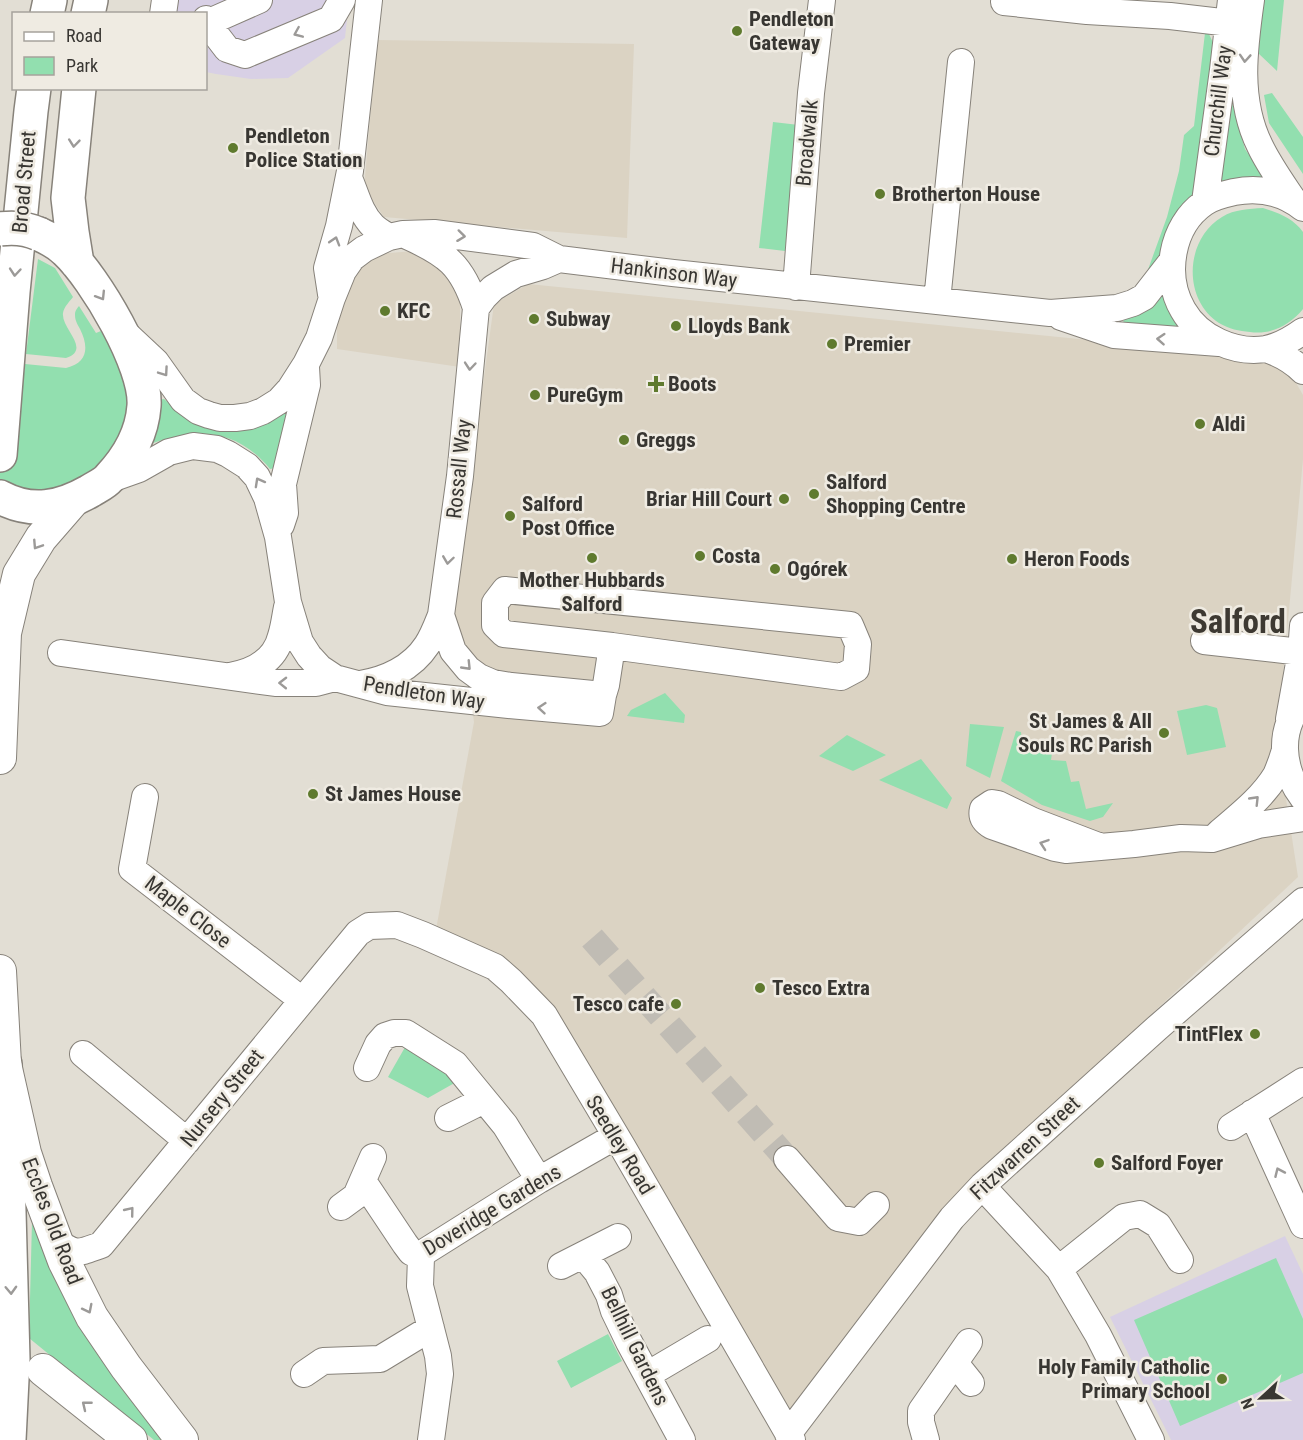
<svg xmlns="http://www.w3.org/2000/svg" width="1303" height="1440" font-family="'Roboto Condensed',sans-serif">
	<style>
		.built { fill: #dbd3c3 }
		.education { fill: #d8d0e5 }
		.green { fill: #92dfaf }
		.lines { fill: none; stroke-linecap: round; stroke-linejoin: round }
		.minor-tunnel { stroke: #c0bcb4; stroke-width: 26; stroke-dasharray: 26 13; stroke-linecap: butt }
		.minor-casing { stroke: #87827a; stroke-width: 28 }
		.major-casing { stroke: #87827a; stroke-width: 34 }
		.highway-casing { stroke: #87827a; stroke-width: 36 }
		.minor { stroke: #fff; stroke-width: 26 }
		.major { stroke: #fff; stroke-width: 32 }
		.highway { stroke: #fff; stroke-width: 33 }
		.highway-bridge-casing { stroke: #87827a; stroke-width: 36; stroke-linecap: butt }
		.highway-bridge { stroke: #fff; stroke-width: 33 }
		.oneway { stroke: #9c9a98 }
		.poi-dot { fill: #5f7a2e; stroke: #efebe2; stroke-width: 2 }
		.labels { text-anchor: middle; stroke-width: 5; stroke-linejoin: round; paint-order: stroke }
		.poi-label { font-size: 21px; font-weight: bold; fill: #383632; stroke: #efebe2; text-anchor: start }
		.street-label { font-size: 21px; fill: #383632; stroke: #efebe2 }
		.town-label { font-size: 33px; font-weight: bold; fill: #3d3932; stroke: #efebe2 }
	</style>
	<rect width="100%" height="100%" fill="#e2ded4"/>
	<!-- built -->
	<path class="built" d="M377 40 634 44 627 238 384 217 364 188Z
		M415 251 439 261 460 287V367L337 349V316L353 276 376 254Z
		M528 284 1109 342 1268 361 1291 374 1303 395V459L1277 740 1298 877 1081 1080 791 1422 549 1016 435 935 474 722 465 654 451 618 494 304Z"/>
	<!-- education -->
	<path class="education" d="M154 0H349L345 38 288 78 251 79 216 74 206 72V14H152Z
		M1285 1236 1303 1274V1440H1171L1110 1317Z"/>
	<!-- green -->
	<path class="green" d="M1264 0H1284L1277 71 1258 53Z
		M1205 33 1209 34 1215 47 1196 198 1141 289 1167 217 1179 171 1184 135 1194 126Z
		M1232 81V103L1245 149 1271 187 1213 192Z
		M1272 93 1303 137V174L1269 123 1264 95Z
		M773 122 799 125 785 251 759 248Z
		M1263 208C1278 213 1293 218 1303 232V309C1290 325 1271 335 1250 332 1239 331 1229 329 1219 323 1182 299 1185 239 1222 217 1235 209 1249 209 1263 208Z
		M38 259 55 268 73 297C69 302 64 307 63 313 61 329 92 349 66 358L26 354Z
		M1167 284 1188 330 1123 327 1124 314Z
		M79 306 96 333 101 331 122 366 130 394 125 431 103 462 75 481 59 489 39 494 7 485 0 480V439L16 441 25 364 66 368C88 363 89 347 80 329 78 325 75 321 75 315 75 311 76 310 79 306Z
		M164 399 183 415 293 402 275 468 270 469C237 429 199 427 153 443L151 441 158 400Z
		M665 693 685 715 684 723 627 716 631 710Z
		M1206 705 1217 708 1226 747 1187 755 1177 711Z
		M970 724 1004 727 990 778 966 766Z
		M1016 731 1021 732 1022 744 1036 745V752L1052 753 1051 760 1066 761 1071 782 1079 781 1086 809 1113 803 1103 817 1090 821 1042 805 1001 781Z
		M847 735 886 755 853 771 819 756Z
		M921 759 952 798 947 809 879 780Z
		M408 1042 458 1081 428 1098 388 1077Z
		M32 1221 166 1440H154L29 1338Z
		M1276 1258 1303 1319V1373L1180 1426 1134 1320Z
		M608 1334 622 1361 571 1388 557 1361Z"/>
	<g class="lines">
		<!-- minor-tunnel -->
		<path class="minor-tunnel" d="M592 938 787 1159"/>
		<!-- minor casing -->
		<g class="minor-casing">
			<path id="minor" d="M1251 0C1244 49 1237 100 1260 146 1269 165 1282 183 1294 201
				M1004 2 1087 11 1170 16 1247 25
				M163 14 165 0
				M206 19 207 23 259 0
				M207 23 227 49 245 55 331 19 342 0
				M349 178C356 194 360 213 373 226 378 231 384 234 389 237
				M1205 202 1223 70 1231 0
				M1303 208C1283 192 1260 187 1234 192 1225 194 1212 197 1204 203 1171 226 1163 276 1183 310 1199 338 1235 354 1266 349 1280 346 1292 339 1303 331
				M407 236C447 254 462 265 476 308
				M796 287 811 93 822 0
				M331 294 327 268 339 226 350 171 369 0
				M937 301 961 62
				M1061 317 1114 335 1219 343
				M125 333 156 362 183 400 198 411 209 415 220 418H235L250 416 263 411 279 401 290 389 306 364 319 338 332 298 343 271 352 258 364 249 389 237 403 234 434 233 533 246 559 259 673 273 1050 313 1117 308 1133 303 1144 297 1172 261
				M1266 349C1281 354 1292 360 1303 371
				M108 480 139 469 169 452 193 446 217 449 228 454 247 466 257 477 267 498 278 537 288 602 300 642 309 656 320 668 335 678 387 692 509 705 600 713 603 695 511 686 493 683 479 677 468 669 453 651 441 615
				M281 525 285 513 283 484 307 385 306 367
				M1204 641 1301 652
				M61 653 275 683H316L335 678
				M230 676C253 672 275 661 281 636 284 627 285 617 287 607
				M360 684C386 680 412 668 427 645 433 636 437 625 441 615L460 476 476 308 484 297 493 288 516 274 543 266 559 259
				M603 695 606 685 612 646 504 634 495 625V603L505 590 850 625 858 644 856 669 841 677 612 646
				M1303 701C1277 729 1281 769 1303 798
				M1289 719 1301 652 1303 626
				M145 797 132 869 302 1000
				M1219 833C1240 815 1262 798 1276 775 1279 768 1282 760 1284 753
				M1101 847 1033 821 998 804 992 803 983 809C981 817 985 822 992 826L1055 848 1066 850 1134 844 1181 838 1212 839 1258 825 1303 818
				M83 1054 187 1141
				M367 1068 378 1044 385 1036 394 1033H406L455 1064 505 1125 539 1180
				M1252 1113 1303 1225
				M448 1118 484 1100
				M1231 1127 1303 1081
				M787 1159 838 1218 859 1222 876 1205
				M363 1181 405 1244 411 1252 421 1257 426 1251 539 1180 616 1136
				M982 1186 1059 1269 1098 1335 1151 1440
				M341 1207 356 1196 373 1157
				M56 1241C77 1256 78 1253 101 1245L358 933 369 926 397 925 423 935 495 967 511 981 544 1015 622 1146 792 1440
				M583 1255 597 1272 609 1295 614 1311 629 1342 682 1440
				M421 1257 420 1286 438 1356 440 1374 431 1440
				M561 1266 618 1237
				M1059 1269 1124 1217 1140 1214 1158 1225 1180 1260
				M955 1363 971 1383
				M304 1374 323 1361 380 1359 431 1328
				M647 1375 708 1339
				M788 1434 952 1218 982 1186 1157 1028 1303 901
				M926 1440 921 1422V1411L969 1342"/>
		</g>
		<!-- major casing -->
		<g class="major-casing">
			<path id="major" d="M0 758 5 633 19 574 41 538 74 500
				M0 971 5 1064 25 1153 36 1186 64 1261 92 1317 126 1367 182 1440
				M43 1370 131 1440"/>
		</g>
		<!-- highway casing -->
		<g class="highway-casing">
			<path id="highway" d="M47 14 50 0
				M88 14 91 0
				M77 263 72 232 68 198 79 88
				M0 455 13 292 31 111 34 88
				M0 497C32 514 60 508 90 491 96 487 104 484 109 478 128 458 142 434 144 406 147 366 95 278 66 251 58 243 48 238 39 234
				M5 1064 13 1359 9 1440"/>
		</g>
		<!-- minor -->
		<use href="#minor" class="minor"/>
		<!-- major -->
		<use href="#major" class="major"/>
		<!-- highway -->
		<use href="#highway" class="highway"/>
		<!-- highway-bridge casing -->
		<g class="highway-bridge-casing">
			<path id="highway-bridge" d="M0 229C14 227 26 228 39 234"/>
		</g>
		<!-- highway-bridge -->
		<use href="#highway-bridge" class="highway-bridge"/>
	</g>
	<!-- one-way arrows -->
	<defs><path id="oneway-chevron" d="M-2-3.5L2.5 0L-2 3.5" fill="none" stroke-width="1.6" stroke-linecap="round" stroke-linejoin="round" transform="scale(1.5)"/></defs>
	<g class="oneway">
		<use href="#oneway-chevron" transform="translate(298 33) rotate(157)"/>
		<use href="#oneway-chevron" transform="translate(1245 58) rotate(94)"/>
		<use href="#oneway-chevron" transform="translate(74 143) rotate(96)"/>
		<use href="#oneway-chevron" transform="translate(461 236) rotate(7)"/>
		<use href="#oneway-chevron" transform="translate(335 241) rotate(-73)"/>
		<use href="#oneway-chevron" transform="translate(15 272) rotate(95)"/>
		<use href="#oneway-chevron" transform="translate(101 296) rotate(58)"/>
		<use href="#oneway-chevron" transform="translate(1161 339) rotate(-176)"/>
		<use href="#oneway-chevron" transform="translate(470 366) rotate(95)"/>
		<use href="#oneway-chevron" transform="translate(164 372) rotate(55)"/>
		<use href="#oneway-chevron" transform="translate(259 482) rotate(-119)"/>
		<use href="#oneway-chevron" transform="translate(37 545) rotate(123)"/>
		<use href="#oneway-chevron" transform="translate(448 560) rotate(98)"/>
		<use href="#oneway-chevron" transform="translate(467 666) rotate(46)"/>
		<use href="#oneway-chevron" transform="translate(283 683) rotate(-179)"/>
		<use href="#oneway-chevron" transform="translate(542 708) rotate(-175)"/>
		<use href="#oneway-chevron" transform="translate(1255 800) rotate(-46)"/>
		<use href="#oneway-chevron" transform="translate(1044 844) rotate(-161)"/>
		<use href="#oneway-chevron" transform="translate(1279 1172) rotate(-114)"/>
		<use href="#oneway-chevron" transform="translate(130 1211) rotate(-51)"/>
		<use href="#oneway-chevron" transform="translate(11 1290) rotate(88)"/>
		<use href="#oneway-chevron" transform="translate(88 1309) rotate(63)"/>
		<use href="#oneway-chevron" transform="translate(86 1405) rotate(-141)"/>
	</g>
	<!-- markers -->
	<g class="poi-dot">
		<circle cx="737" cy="31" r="6"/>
		<circle cx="233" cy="148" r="6"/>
		<circle cx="880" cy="194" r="6"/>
		<circle cx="385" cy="311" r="6"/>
		<circle cx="534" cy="319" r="6"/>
		<circle cx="676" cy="326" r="6"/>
		<circle cx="832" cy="344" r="6"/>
		<path d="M653 375h6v6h6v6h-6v6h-6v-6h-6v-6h6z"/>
		<circle cx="535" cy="395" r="6"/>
		<circle cx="1200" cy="424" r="6"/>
		<circle cx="624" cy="440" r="6"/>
		<circle cx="814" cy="494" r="6"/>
		<circle cx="784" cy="499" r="6"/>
		<circle cx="510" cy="516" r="6"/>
		<circle cx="700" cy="556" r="6"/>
		<circle cx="592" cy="558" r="6"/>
		<circle cx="1012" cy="559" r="6"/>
		<circle cx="775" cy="569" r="6"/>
		<circle cx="1164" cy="733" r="6"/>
		<circle cx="313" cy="794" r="6"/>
		<circle cx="760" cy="988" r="6"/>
		<circle cx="676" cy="1004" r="6"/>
		<circle cx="1255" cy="1034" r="6"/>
		<circle cx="1099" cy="1163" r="6"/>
		<circle cx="1222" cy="1379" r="6"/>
	</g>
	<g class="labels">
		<!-- poi labels -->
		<g class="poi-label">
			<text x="749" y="26">Pendleton<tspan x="749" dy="24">Gateway</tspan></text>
			<text x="245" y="143">Pendleton<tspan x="245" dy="24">Police Station</tspan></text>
			<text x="892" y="201">Brotherton House</text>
			<text x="397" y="318">KFC</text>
			<text x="546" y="326">Subway</text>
			<text x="688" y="333">Lloyds Bank</text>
			<text x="844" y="351">Premier</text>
			<text x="668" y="391">Boots</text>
			<text x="547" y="402">PureGym</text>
			<text x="1212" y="431">Aldi</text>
			<text x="636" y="447">Greggs</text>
			<text x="826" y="489">Salford<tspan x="826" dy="24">Shopping Centre</tspan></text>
			<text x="772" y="506" text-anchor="end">Briar Hill Court</text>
			<text x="522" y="511">Salford<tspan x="522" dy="24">Post Office</tspan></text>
			<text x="712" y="563">Costa</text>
			<text x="1024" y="566">Heron Foods</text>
			<text x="787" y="576">Ogórek</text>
			<text x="592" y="587" text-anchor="middle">Mother Hubbards<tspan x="592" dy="24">Salford</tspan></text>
			<text x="1152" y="728" text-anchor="end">St James &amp; All<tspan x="1152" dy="24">Souls RC Parish</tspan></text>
			<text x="325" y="801">St James House</text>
			<text x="772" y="995">Tesco Extra</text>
			<text x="664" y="1011" text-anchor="end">Tesco cafe</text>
			<text x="1243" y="1041" text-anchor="end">TintFlex</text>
			<text x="1111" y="1170">Salford Foyer</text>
			<text x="1210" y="1374" text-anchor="end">Holy Family Catholic<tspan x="1210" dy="24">Primary School</tspan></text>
		</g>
		<!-- street labels -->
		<g class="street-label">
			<text transform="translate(1218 101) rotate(-83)" y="7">Churchill Way</text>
			<text transform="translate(807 143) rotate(-85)" y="7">Broadwalk</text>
			<text transform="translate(24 182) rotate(-85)" y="7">Broad Street</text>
			<text transform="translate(674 273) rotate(7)" y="7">Hankinson Way</text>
			<text transform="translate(459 469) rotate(-84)" y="7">Rossall Way</text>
			<text transform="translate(424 693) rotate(9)" y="7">Pendleton Way</text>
			<text transform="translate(188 912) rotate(38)" y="7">Maple Close</text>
			<text transform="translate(222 1098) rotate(-51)" y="7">Nursery Street</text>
			<text transform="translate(620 1145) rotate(59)" y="7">Seedley Road</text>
			<text transform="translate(1025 1148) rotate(-43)" y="7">Fitzwarren Street</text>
			<text transform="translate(492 1210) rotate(-31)" y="7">Doveridge Gardens</text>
			<text transform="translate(52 1221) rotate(69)" y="7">Eccles Old Road</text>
			<text transform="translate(635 1346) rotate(64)" y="7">Bellhill Gardens</text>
		</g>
		<!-- town labels -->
		<g class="town-label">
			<text x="1238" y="633">Salford</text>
		</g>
	</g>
	<!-- legend -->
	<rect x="12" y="12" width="195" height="78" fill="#efebe2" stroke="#a6a39c" stroke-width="1.5"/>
	<rect x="24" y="32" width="30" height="9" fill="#ffffff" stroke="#a6a39c" stroke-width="1.5"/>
	<text x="66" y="42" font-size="18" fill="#383632">Road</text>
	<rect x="24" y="57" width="30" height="18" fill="#92dfaf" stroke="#a6a39c" stroke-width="1.5"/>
	<text x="66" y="72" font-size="18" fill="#383632">Park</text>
	<!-- north arrow -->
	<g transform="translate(1261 1398) rotate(248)" stroke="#efebe2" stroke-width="4.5" paint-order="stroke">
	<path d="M0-4.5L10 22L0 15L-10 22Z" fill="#383632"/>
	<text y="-9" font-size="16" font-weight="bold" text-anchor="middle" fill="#383632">N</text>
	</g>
</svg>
